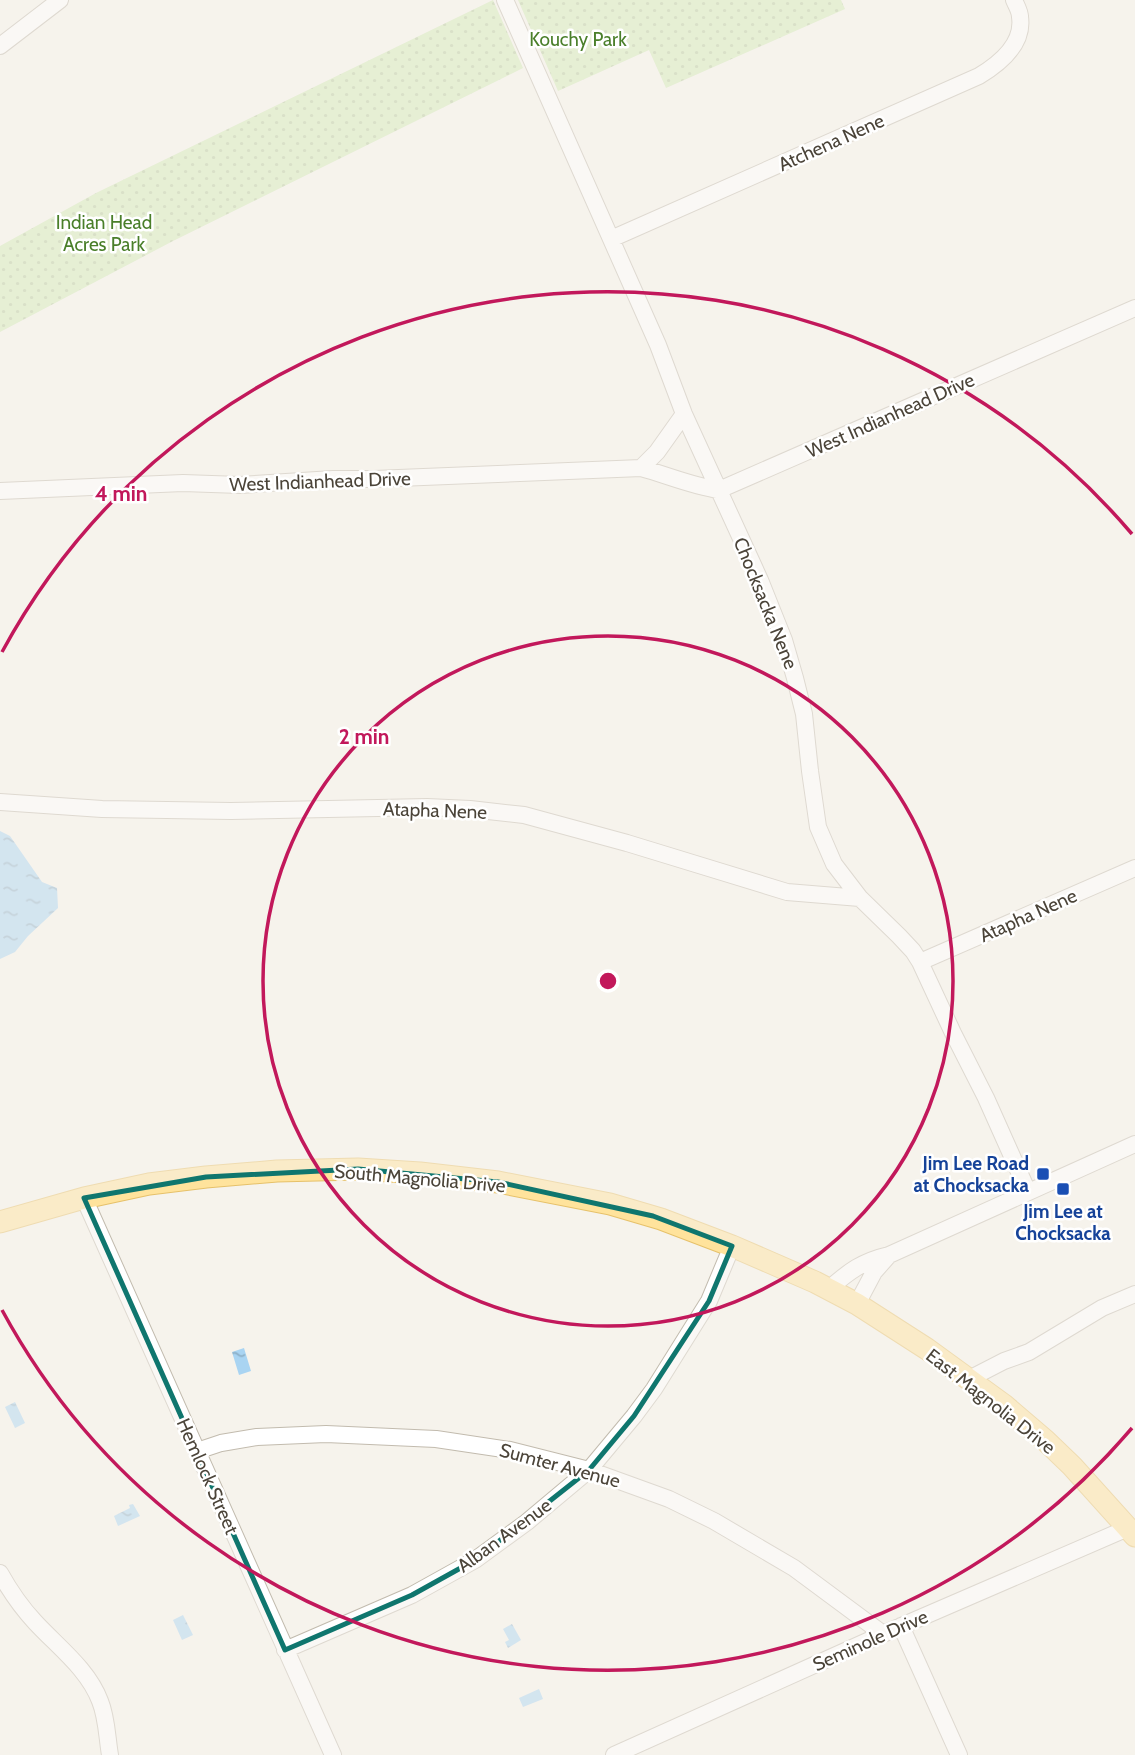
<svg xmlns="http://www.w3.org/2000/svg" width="1135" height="1755" font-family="Cabin,sans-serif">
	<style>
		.park { fill: url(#park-dots) }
		.water { fill: url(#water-ripples) }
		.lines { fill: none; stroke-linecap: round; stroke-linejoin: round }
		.minor-casing { stroke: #c2bbae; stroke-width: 18 }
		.major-casing { stroke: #e6c16a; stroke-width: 23 }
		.minor { stroke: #fff; stroke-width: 16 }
		.major { stroke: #ffe39c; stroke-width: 21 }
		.marked { fill: none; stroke: #0f766e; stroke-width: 5; stroke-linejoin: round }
		.ring { fill: none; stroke: #c2185b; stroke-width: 3.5 }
		.transit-dot { fill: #1a4fb4; stroke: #fff; stroke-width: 2.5 }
		.labels { text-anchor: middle; stroke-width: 5; stroke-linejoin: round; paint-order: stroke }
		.park-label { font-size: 19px; fill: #4a7f2a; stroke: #fff }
		.street-label { font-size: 19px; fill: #4b4439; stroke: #fff }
		.transit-label { font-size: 19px; font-weight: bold; fill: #164399; stroke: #fff; text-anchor: end }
		.centre { fill: #c2185b; stroke: #fff; stroke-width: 3.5 }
		.ring-label { font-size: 21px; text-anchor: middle; font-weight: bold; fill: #c2185b; stroke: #fff; stroke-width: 5; stroke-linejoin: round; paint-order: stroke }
	</style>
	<defs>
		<pattern id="park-dots" width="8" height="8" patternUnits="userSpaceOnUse" patternTransform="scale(1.75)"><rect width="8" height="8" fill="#d2eab5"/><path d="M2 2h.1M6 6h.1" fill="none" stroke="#b6ca9c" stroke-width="1.8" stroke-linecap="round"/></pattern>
		<pattern id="water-ripples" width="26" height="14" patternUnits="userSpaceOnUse" patternTransform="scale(1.75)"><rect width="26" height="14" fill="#a9d4f2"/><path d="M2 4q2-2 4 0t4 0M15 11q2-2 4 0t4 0" fill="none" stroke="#8caec5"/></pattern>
	</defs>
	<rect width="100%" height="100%" fill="#f6f3ec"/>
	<!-- park -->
	<path class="park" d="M493 0 523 68 173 241 0 332V246L96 193Z
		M518 0H841L845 9 666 88 649 50 558 91Z"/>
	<!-- water -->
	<path class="water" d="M0 831 10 836 42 882 57 888 58 908 28 936 15 952 0 959Z
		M244 1348 251 1371 239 1375 232 1352Z
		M15 1402 25 1423 15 1428 5 1407Z
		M133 1504 140 1516 118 1526 114 1516 130 1508 129 1505Z
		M183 1615 193 1635 182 1640 173 1620Z
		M512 1624 521 1640 508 1648 505 1642 509 1640 503 1629Z
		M539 1689 543 1699 523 1707 519 1698Z"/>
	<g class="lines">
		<!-- minor casing -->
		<g class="minor-casing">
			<path id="minor" d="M505 0 658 345 684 414 760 580 784 640 795 678 804 714 810 771 818 827 834 864 860 898 899 936 913 951 920 962 953 1033 986 1098 1028 1192
				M0 46 60 0
				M611 239 979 76C999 64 1024 44 1020 17 1020 11 1016 5 1014 0
				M641 468 657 452 684 414
				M0 491 183 483 240 485 333 479H374L641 468C667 475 692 486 719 490L1135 308
				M0 802 102 809 231 811 427 807 470 809 524 815 627 843 787 892 860 898
				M920 962 1135 868
				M84 1198 333 1755
				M829 1289C849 1271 863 1261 889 1255L1135 1144
				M857 1304 874 1272 889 1255
				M969 1379 1004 1361 1029 1352 1102 1308 1135 1294
				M197 1451 221 1443 257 1437 326 1434 436 1439 510 1450 589 1470 669 1499 714 1521 794 1568 883 1634
				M0 1573C10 1591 21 1607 35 1622 58 1647 88 1669 100 1701 107 1718 107 1738 110 1755
				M901 1626 959 1755
				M285 1650 412 1595 475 1560 527 1522 589 1470 634 1416 654 1389 709 1301 732 1246
				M614 1755 883 1634 1128 1528"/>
		</g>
		<!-- major casing -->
		<g class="major-casing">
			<path id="major" d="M0 1222 84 1198 149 1184 206 1177 277 1171 358 1169 420 1173 498 1182 610 1204 661 1219 732 1246 815 1282 857 1304 927 1349 1004 1405 1046 1441 1072 1466 1135 1536"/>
		</g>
		<!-- minor -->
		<use href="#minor" class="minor"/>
		<!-- major -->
		<use href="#major" class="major"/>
	</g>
	<!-- marked area -->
	<path d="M0 0H1135V1755H0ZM358 1169 498 1182 653 1216 732 1246 709 1301 634 1416 589 1470 475 1560 412 1595 285 1650 84 1198 206 1177Z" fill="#f6f3ec" fill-opacity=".55" fill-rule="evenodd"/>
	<path class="marked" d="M358 1169 498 1182 653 1216 732 1246 709 1301 634 1416 589 1470 475 1560 412 1595 285 1650 84 1198 206 1177Z"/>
	<!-- distance rings -->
	<g class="ring">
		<circle cx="608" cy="981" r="345"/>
		<path d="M1132 1428A689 689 0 0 1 2 1310M2 652A689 689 0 0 1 1132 534"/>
	</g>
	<!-- markers -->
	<g class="transit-dot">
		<rect x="1036" y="1167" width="14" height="14" rx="3.5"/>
		<rect x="1056" y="1182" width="14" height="14" rx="3.5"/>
	</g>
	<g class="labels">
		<!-- park labels -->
		<g class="park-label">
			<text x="578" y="46">Kouchy Park</text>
			<text x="104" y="229">Indian Head<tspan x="104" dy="22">Acres Park</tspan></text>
		</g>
		<!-- street labels -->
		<g class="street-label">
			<text transform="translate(831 142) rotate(-24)" y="7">Atchena Nene</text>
			<text transform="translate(890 415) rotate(-24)" y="7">West Indianhead Drive</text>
			<text transform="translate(320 481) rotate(-2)" y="7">West Indianhead Drive</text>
			<text transform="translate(766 603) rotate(68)" y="7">Chocksacka Nene</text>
			<text transform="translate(435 810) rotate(2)" y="7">Atapha Nene</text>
			<text transform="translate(1028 915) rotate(-24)" y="7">Atapha Nene</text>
			<text transform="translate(420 1178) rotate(5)" y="7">South Magnolia Drive</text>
			<text transform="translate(991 1401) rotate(38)" y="7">East Magnolia Drive</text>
			<text transform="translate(560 1465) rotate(15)" y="7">Sumter Avenue</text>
			<text transform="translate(208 1476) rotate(66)" y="7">Hemlock Street</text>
			<text transform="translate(504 1535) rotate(-36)" y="7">Alban Avenue</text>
			<text transform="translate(870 1640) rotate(-24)" y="7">Seminole Drive</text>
		</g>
		<!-- transit labels -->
		<g class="transit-label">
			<text x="1029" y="1170">Jim Lee Road<tspan x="1029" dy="22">at Chocksacka</tspan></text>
			<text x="1063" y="1218" text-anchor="middle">Jim Lee at<tspan x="1063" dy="22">Chocksacka</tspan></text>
		</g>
	</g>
	<circle cx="608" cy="981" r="10" class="centre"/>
	<g class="ring-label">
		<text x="121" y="501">4 min</text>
		<text x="364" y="744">2 min</text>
	</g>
</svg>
